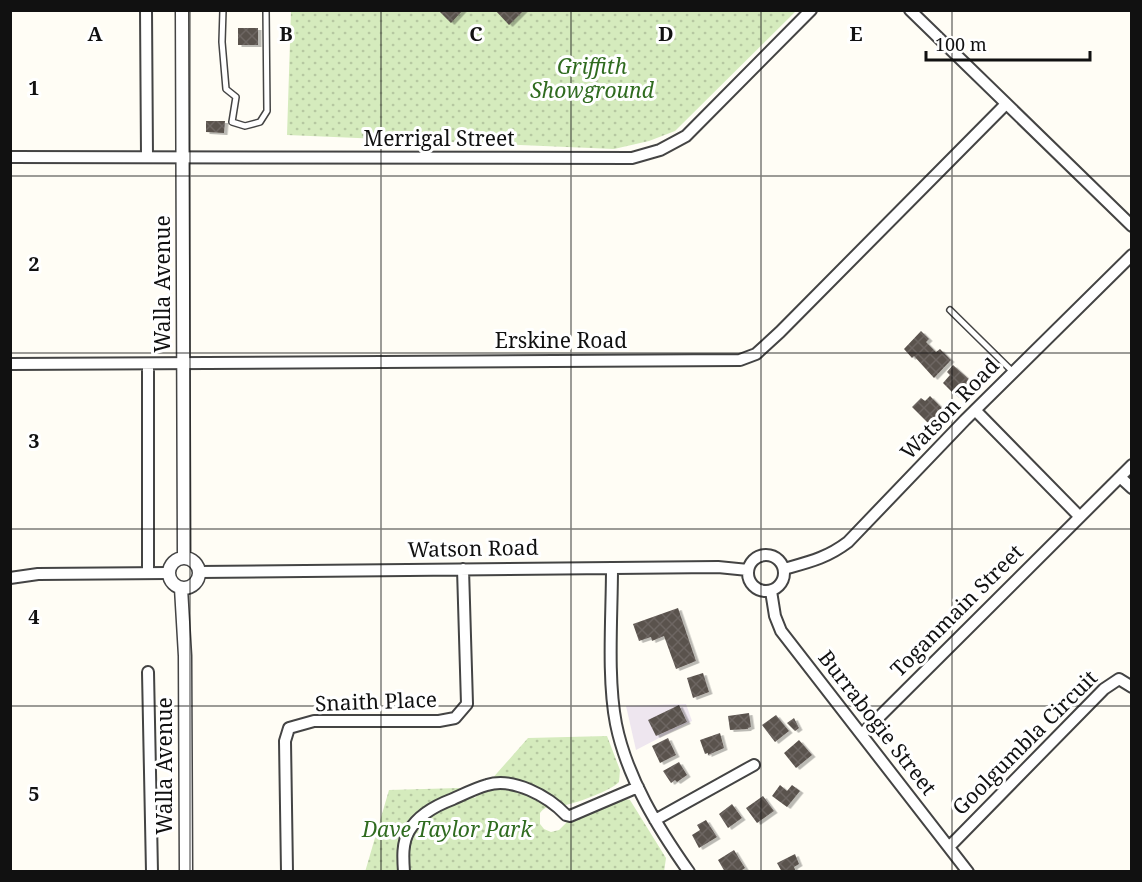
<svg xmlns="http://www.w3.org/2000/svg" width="1142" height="882" font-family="'Noto Serif',serif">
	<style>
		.industrial { fill: #eee6ef }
		.park { fill: url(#park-dots) }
		.building { fill: url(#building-cross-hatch); filter: url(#shadow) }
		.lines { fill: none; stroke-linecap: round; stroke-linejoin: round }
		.service-casing { stroke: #444; stroke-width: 8 }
		.minor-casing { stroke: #444; stroke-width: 14 }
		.tertiary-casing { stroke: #444; stroke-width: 15 }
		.service { stroke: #fff; stroke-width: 5 }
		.minor { stroke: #fff; stroke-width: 10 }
		.tertiary { stroke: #fff; stroke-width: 12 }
		.grid { fill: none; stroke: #111; stroke-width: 1.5; stroke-opacity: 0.55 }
		.labels { text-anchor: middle; stroke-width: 6; stroke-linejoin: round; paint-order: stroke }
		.park-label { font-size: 21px; font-style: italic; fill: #2f6b1f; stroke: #fff }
		.street-label { font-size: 21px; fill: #111; stroke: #fff }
		.grid-label { font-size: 20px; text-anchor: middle; font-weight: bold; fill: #111; stroke: #fff; stroke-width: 6; stroke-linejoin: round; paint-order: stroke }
	</style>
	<defs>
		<pattern id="park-dots" width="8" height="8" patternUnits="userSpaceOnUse" patternTransform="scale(1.5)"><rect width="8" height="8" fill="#d5ebbd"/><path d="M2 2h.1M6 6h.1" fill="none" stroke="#b6c8a1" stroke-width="1.8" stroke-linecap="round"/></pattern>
		<pattern id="building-cross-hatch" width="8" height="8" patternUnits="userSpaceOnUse" patternTransform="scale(1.5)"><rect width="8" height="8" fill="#5a524d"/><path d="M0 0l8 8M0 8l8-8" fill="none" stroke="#6d6662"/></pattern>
		<filter id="shadow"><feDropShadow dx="3.5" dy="2" stdDeviation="0" flood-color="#0004"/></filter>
	</defs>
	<rect width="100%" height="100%" fill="#fffdf5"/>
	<!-- industrial -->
	<path class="industrial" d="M686 704 692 721 636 750 626 706Z"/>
	<!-- park -->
	<path class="park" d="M291 11H796L675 131 649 141 614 149 287 135Z
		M607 736 620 770 619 782C610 791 579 802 566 805 555 807 548 803 540 813V824L544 829 551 832 559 830 570 819 618 797 630 800 666 858 664 872H365L389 790 459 788 475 798 528 738Z"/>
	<!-- building -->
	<path class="building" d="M438 10H463L451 23Z
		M495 10H524L509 25Z
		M238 28H258V45H238Z
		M206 121H225L224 133 206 132Z
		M921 331 929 339 926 342 936 352 940 349 951 360 934 378 914 356 912 358 904 349Z
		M953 365 972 382 956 396 943 383 950 375 947 372Z
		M930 396 942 408 937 414 939 416 929 424 912 407 921 398 925 401Z
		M678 608 696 661 676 669 664 636 652 641 651 637 639 641 633 624Z
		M703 673 709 692 693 698 687 678Z
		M679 705 687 722 656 736 648 720Z
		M749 713 751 727 748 728V729L730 730 728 716Z
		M776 715 789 731 775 742 762 725Z
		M794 718 799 728 795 731 787 723Z
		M720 733 724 748 708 755V753L705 754 700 740Z
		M668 738 676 755 660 763 652 746Z
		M799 740 812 755 796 768 784 753Z
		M679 762 687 775 677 782 675 780 671 783 663 771Z
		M780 785 787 791 792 785 800 791 787 807 772 796Z
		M763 796 774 811 757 823 746 808Z
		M732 804 742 818 728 828 719 814Z
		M706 820 717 837 699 848 692 835 700 830 697 825Z
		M734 850 745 868 739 872H725L718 860Z
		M795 854 799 864 794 867 796 872H782L777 863Z"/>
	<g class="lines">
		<!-- service casing -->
		<g class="service-casing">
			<path id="service" d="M223 10 222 42 226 89 236 97 232 122 245 126 260 122 267 111 266 10
				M950 310 1013 372"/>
		</g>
		<!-- minor casing -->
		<g class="minor-casing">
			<path id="minor" d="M146 10 147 157
				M910 10 1132 226
				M10 157 632 158 660 150 686 136 811 10
				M10 364 740 360 756 354 780 332 1006 104
				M148 364V573
				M975 410 1079 516
				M1120 477 1132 488
				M748 573a18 18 0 1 1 36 0a18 18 0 1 1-36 0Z
				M612 568C612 616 607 678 616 724 627 778 658 828 689 872
				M784 569C809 562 827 558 848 542L965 420 1132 255
				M199 572 718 567 748 570
				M10 578 38 574 168 573
				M771 591 775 616 781 631 968 872
				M148 672 152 872
				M862 734 1132 465
				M655 820 754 765
				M949 847 1104 689 1119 679 1132 687
				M287 872 285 741 289 728 314 721H439L455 718 467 704 463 569
				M404 872C403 858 402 843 409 831 418 815 437 805 453 799 464 794 476 788 487 785 513 777 548 796 566 815L570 816 638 787"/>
		</g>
		<!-- tertiary casing -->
		<g class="tertiary-casing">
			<path id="tertiary" d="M182 10 184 557
				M169 573a15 15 0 1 1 30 0a15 15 0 1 1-30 0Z
				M181 588 185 656 186 872"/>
		</g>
		<!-- service -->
		<use href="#service" class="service"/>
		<!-- minor -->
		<use href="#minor" class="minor"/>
		<!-- tertiary -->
		<use href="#tertiary" class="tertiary"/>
	</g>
	<!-- grid -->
	<path class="grid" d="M190 10V872M381 10V872M571 10V872M761 10V872M952 10V872M10 176H1132M10 353H1132M10 529H1132M10 706H1132"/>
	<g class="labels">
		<!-- park labels -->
		<g class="park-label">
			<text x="592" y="74">Griffith<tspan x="592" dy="24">Showground</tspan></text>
			<text x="447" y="837">Dave Taylor Park</text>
		</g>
		<!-- street labels -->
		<g class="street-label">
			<text x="439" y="146">Merrigal Street</text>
			<text transform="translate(163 284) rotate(-90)" y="7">Walla Avenue</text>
			<text x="561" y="348">Erskine Road</text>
			<text transform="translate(950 409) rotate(-46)" y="7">Watson Road</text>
			<text transform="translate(473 549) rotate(-1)" y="7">Watson Road</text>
			<text transform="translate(957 611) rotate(-45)" y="7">Toganmain Street</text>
			<text transform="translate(376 702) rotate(-2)" y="7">Snaith Place</text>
			<text transform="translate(877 723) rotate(52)" y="7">Burrabogie Street</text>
			<text transform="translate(1025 743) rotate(-45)" y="7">Goolgumbla Circuit</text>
			<text transform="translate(165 766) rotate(-90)" y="7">Walla Avenue</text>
		</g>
	</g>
	<g class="grid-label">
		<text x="95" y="41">A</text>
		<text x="286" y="41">B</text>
		<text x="476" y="41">C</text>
		<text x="666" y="41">D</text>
		<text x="856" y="41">E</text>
		<text x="34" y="95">1</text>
		<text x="34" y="271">2</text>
		<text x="34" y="448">3</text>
		<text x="34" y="624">4</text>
		<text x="34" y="801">5</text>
	</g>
	<!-- border -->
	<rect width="1142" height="882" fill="none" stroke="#111111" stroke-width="24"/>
	<!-- scale -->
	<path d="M926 51v9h164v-9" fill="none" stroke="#111111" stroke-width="3"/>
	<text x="935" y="51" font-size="18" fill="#111111" stroke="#ffffff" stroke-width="4.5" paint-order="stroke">100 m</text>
</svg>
